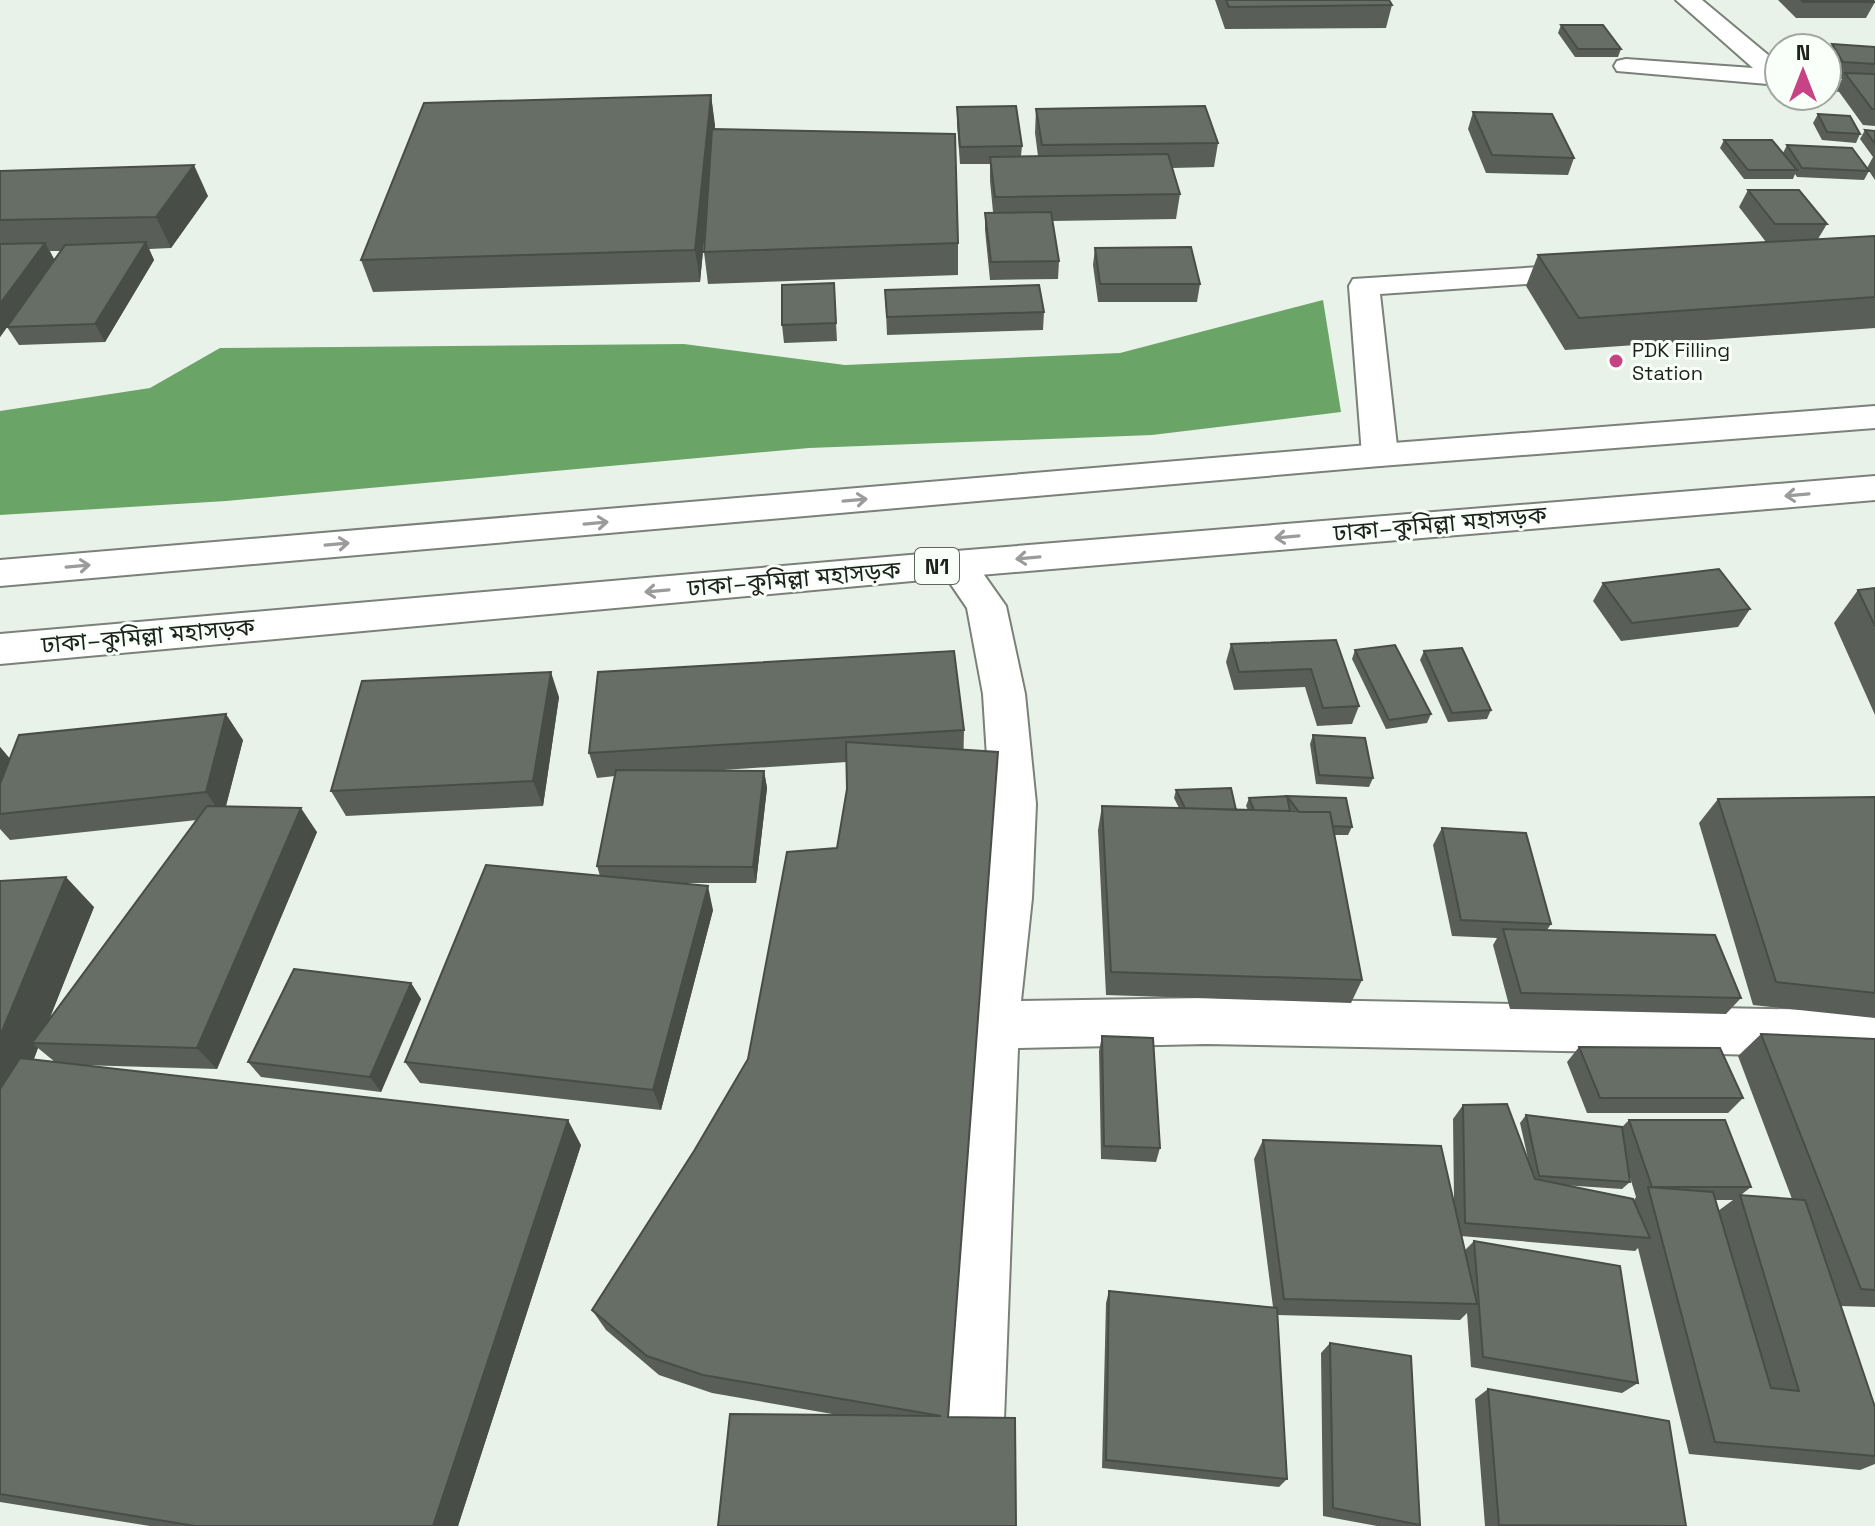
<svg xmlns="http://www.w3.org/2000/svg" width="1875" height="1526" font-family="'Space Grotesk','Noto Sans Bengali',sans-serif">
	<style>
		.water { fill: #6aa467 }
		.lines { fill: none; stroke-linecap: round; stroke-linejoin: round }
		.minor-casing { stroke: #798178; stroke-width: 4 }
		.trunk-casing { stroke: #798178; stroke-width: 4 }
		.minor { fill: #fff; fill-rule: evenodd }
		.trunk { fill: #fff; fill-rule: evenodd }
		.wall { fill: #595f58; fill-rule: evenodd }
		.shaded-wall { fill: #484d47 }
		.building { fill: #676e66; stroke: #484d47; stroke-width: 2 }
		.oneway { stroke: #9a9b9a }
		.poi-dot { fill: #c84386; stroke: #f9fff9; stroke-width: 3 }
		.labels { text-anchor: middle; stroke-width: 6; stroke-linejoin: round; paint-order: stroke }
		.far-poi-label { font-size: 20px; fill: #1e211e; stroke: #f9fff9; text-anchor: start }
		.shield { fill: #f9fff9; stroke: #606460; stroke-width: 2 }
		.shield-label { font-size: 22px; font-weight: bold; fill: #1e211e }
		.street-label { font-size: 24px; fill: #1e211e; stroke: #f9fff9 }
	</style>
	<rect width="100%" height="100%" fill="#e9f2e9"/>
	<!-- water -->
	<path class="water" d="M1323 300 1341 412 1152 435 809 448 226 501 0 515V411L150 388 220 348 684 344 845 365 1120 353Z"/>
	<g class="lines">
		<!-- minor casing -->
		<g class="minor-casing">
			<path id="minor" d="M1676 0H1702L1779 64V85L1617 71 1614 66 1617 61 1626 59 1753 68Z
				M1827 73 1875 77V93L1827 89Z
				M1588 264 1599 267 1603 273 1599 279 1380 294 1398 455 1393 463 1380 466 1367 463 1362 455 1349 286 1353 279Z
				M956 551 970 555 1006 606 1025 694 1036 804 1032 898 1021 1001 1207 998 1875 1011V1057L1207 1044 1018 1048 1000 1526H936L967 1025 984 898 990 804 983 694 967 608 937 564 942 555Z"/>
		</g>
		<!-- trunk casing -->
		<g class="trunk-casing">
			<path id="trunk" d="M1875 406V428L1380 466 0 586V560L1380 444Z
				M1875 476V500L956 577 0 664V634L956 551Z"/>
		</g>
		<!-- minor -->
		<use href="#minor" class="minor"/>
		<!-- trunk -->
		<use href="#trunk" class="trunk"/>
	</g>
	<!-- wall -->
	<path class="wall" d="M1215 0H1389L1392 5 1386 28 1225 29Z
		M1778 0H1872L1875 2 1866 18H1796Z
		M1561 25 1621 49 1618 57H1575L1558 33Z
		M1832 44 1875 47V126L1863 125 1837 89 1842 79 1835 78 1827 65V54Z
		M711 95 715 129 958 243V275L708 284 704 252 707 210 700 282 373 292 361 260Z
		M957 107 1022 146 1021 156H1038L1035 133 1036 109 1218 143 1214 167 1172 168 1180 194 1176 219 1052 221 1059 261 1058 279 990 280 985 230V213L993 212 990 181V164H960L957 124Z
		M1473 112 1574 158 1568 175 1486 173 1468 129Z
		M1818 114 1860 134 1856 143 1822 140 1813 123Z
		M1865 130 1875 131V180L1867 168 1873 157 1860 139Z
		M1724 140 1783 153 1787 145 1869 171 1864 180 1797 177 1795 174 1793 179H1744L1720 148Z
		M0 171 208 196 171 248 149 249 154 260 105 342 19 345 7 327 0 337ZM50 251H61L54 259Z
		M1748 190 1827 224 1818 239 1875 236V328L1565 350 1526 286 1538 255 1766 242 1739 207Z
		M1095 248 1200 284 1197 302H1098L1093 265Z
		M834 283 837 341 784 343 782 325Z
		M885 290 1044 312 1043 330 887 335Z
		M1603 583 1750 609 1738 627 1621 641 1593 601Z
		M1875 588V715L1834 623 1858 590Z
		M1336 640 1359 706 1352 724 1317 726 1305 687 1234 690 1226 662 1231 644Z
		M1355 650 1431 714 1427 723 1386 729 1352 659Z
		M1424 651 1491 710 1487 719 1448 722 1420 660Z
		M559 697 543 806 346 816 331 791Z
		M964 730 949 1417 838 1415 712 1393 659 1375 606 1330 592 1310 694 1151 748 1059 837 848 847 789V762L708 771H764L767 788 756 883H674L713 910 661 1110 420 1083 405 1062 600 876 597 866 615 776 597 778 589 753Z
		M1313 735 1373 778 1369 787 1316 784 1310 744Z
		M243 740 226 806 317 832 217 1069 80 1065 581 1145 458 1526H150L0 1502V881L94 907 49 1019 197 820 10 840 0 829V747L10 759ZM38 1048 55 1062 34 1059Z
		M1176 790 1236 810H1248L1246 806 1249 798 1287 796 1352 827 1348 835H1335L1362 980 1351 1003 1106 995 1098 830 1102 806 1179 808 1174 798Z
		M1875 797V1018L1753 1005 1699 823 1718 799Z
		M1442 828 1551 924 1547 930 1741 998 1726 1014 1510 1009 1493 945 1497 938 1452 936 1433 845Z
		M411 983 421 999 381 1092 261 1077 248 1062Z
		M1761 1034 1875 1039V1307L1841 1306 1875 1407V1464L1860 1470 1689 1454 1638 1248 1635 1251 1461 1236 1465 1250 1474 1241 1638 1383 1622 1393 1471 1367 1467 1313 1460 1320 1277 1315 1287 1479 1279 1487 1102 1468 1106 1303 1109 1291 1273 1307 1254 1159 1263 1140 1454 1201 1453 1119 1463 1105 1529 1163 1520 1123 1526 1115 1622 1127 1629 1120 1751 1187 1741 1195 1792 1199 1738 1056ZM1629 1174 1636 1197 1634 1200 1562 1185 1622 1189 1630 1182ZM1715 1200H1733L1718 1211Z
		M1102 1036 1160 1148 1156 1162 1101 1159 1099 1051Z
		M1579 1047 1743 1098 1728 1113H1587L1567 1062Z
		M1330 1343 1420 1525 1418 1526H1377L1323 1516 1321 1353Z
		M1488 1389 1686 1526H1485L1475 1399Z"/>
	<!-- shaded-wall -->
	<path class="shaded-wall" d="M711 95 715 125 700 282 695 250Z
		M194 165 208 196 171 248 156 217Z
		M146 242 154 260 105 342 95 324Z
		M45 243 55 261 0 337V304Z
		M551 672 559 697 543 806 533 781Z
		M226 714 243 740 223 817 206 792Z
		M0 747 16 766 0 800Z
		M764 771 767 788 756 883 753 867Z
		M996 783 947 1433 948 1417Z
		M301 808 317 832 217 1069 197 1048Z
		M66 877 94 907 40 1043H32L38 1048 0 1144V1036Z
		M708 886 713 910 661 1110 653 1090Z
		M411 983 421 999 381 1092 370 1077Z
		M568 1120 581 1145 458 1526H433Z"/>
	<!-- building -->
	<path class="building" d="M1226 0H1389L1392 5 1229 7Z
		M1801 0H1872L1875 2H1803Z
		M1561 25H1603L1621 49H1578Z
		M1832 44 1875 47V64L1843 62Z
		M1845 73 1875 74V109H1872Z
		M711 95 695 250 361 260 424 103Z
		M1016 106 1022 146 960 147 957 107Z
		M1205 106 1218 143 1042 145 1036 109Z
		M1473 112 1552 114 1574 158 1492 155Z
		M1818 114 1850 116 1860 134 1827 132Z
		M712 129 955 134 958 243 704 252Z
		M1865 130 1875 131V144Z
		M1724 140H1772L1797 170H1748Z
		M1787 145 1852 148 1869 171 1802 168Z
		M1168 154 1180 194 995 197 990 157Z
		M194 165 156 217 0 220V171Z
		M1748 190H1799L1827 224H1775Z
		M1051 212 1059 261 991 262 985 213Z
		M1875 236V297L1579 318 1538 255Z
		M146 242 95 324 7 327 65 245Z
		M45 243 0 304V244Z
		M1191 247 1200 284H1100L1095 248Z
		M834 283 836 323 782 325V285Z
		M1039 285 1044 312 887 317 885 290Z
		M1719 569 1750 609 1632 623 1603 583Z
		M1875 588V626L1858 590Z
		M1336 640 1359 706 1323 708 1311 669 1239 672 1231 644Z
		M1395 645 1431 714 1389 720 1355 650Z
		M1462 648 1491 710 1452 713 1424 651Z
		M954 651 964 730 589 753 598 672Z
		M551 672 533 781 331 791 362 681Z
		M226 714 206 792 0 814V784L19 735Z
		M1313 735 1365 738 1373 778 1319 775Z
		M846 742 998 752 948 1417 1015 1418 1016 1526H718L730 1414 941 1416 703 1375 647 1356 592 1310 694 1151 748 1059 787 852 837 848 847 789Z
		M616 770 764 771 753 867 597 866Z
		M1231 788 1236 810 1185 808 1176 790Z
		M1287 796 1290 811 1254 810 1249 798Z
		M1287 796 1346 798 1352 827 1333 826 1330 812H1299Z
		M1875 797V993L1776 982 1718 799Z
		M207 806 301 808 197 1048 32 1043Z
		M1102 806 1330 812 1362 980 1111 972Z
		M1442 828 1526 833 1551 924 1461 920Z
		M486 865 708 886 653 1090 405 1062Z
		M66 877 0 1036V881Z
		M1503 929 1715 935 1741 998 1521 993Z
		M294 969 411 983 370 1077 248 1062Z
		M1761 1034 1875 1039V1290L1861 1289Z
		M1102 1036 1153 1038 1160 1148 1104 1146Z
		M1579 1047 1720 1048 1743 1098H1600Z
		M20 1058 568 1120 433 1526H195L0 1494V1089Z
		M1507 1104 1535 1179 1633 1199 1650 1238 1465 1223 1463 1105Z
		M1526 1115 1622 1127 1630 1182 1539 1176Z
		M1629 1120H1725L1751 1187H1652Z
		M1263 1140 1441 1146 1477 1304 1284 1299Z
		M1648 1187 1713 1192 1771 1388 1799 1391 1740 1195 1805 1200 1875 1407V1456L1715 1442Z
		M1474 1241 1620 1266 1638 1383 1483 1357Z
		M1109 1291 1277 1308 1287 1479 1106 1460Z
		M1330 1343 1411 1356 1420 1525 1333 1508Z
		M1488 1389 1669 1421 1686 1526 1499 1525Z"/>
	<!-- one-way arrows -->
	<defs><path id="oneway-shaft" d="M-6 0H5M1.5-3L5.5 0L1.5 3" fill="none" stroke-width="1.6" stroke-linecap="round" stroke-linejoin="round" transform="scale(2)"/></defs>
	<g class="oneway">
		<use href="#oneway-shaft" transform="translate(1797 495) rotate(175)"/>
		<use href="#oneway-shaft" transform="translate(855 500) rotate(-5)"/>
		<use href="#oneway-shaft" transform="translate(596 523) rotate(-5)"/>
		<use href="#oneway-shaft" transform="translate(1287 537) rotate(175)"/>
		<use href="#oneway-shaft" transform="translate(337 544) rotate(-5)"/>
		<use href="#oneway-shaft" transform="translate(1028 558) rotate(175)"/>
		<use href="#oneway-shaft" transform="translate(78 566) rotate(-5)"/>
		<use href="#oneway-shaft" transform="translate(657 591) rotate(175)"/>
	</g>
	<!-- markers -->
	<circle class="poi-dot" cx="1616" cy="361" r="8"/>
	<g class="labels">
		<!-- far-poi labels -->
		<g class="far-poi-label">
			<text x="1632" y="357">PDK Filling<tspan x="1632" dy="23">Station</tspan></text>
		</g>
		<!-- shield labels -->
		<rect class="shield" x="915" y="548" width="44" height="36" rx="6"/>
		<g class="shield-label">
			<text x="937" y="574">N1</text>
		</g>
		<!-- street labels -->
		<g class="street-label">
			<text transform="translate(1440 524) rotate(-5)" y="8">ঢাকা–কুমিল্লা মহাসড়ক</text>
			<text transform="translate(794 579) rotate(-5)" y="8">ঢাকা–কুমিল্লা মহাসড়ক</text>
			<text transform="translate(148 636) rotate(-5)" y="8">ঢাকা–কুমিল্লা মহাসড়ক</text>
		</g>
	</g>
	<!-- north arrow -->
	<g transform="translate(1803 72)"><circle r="38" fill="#f9fff9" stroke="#a1a6a1" stroke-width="2"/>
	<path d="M0-6L14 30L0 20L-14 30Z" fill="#c84386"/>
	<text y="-12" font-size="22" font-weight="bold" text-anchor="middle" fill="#1e211e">N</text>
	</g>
</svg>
